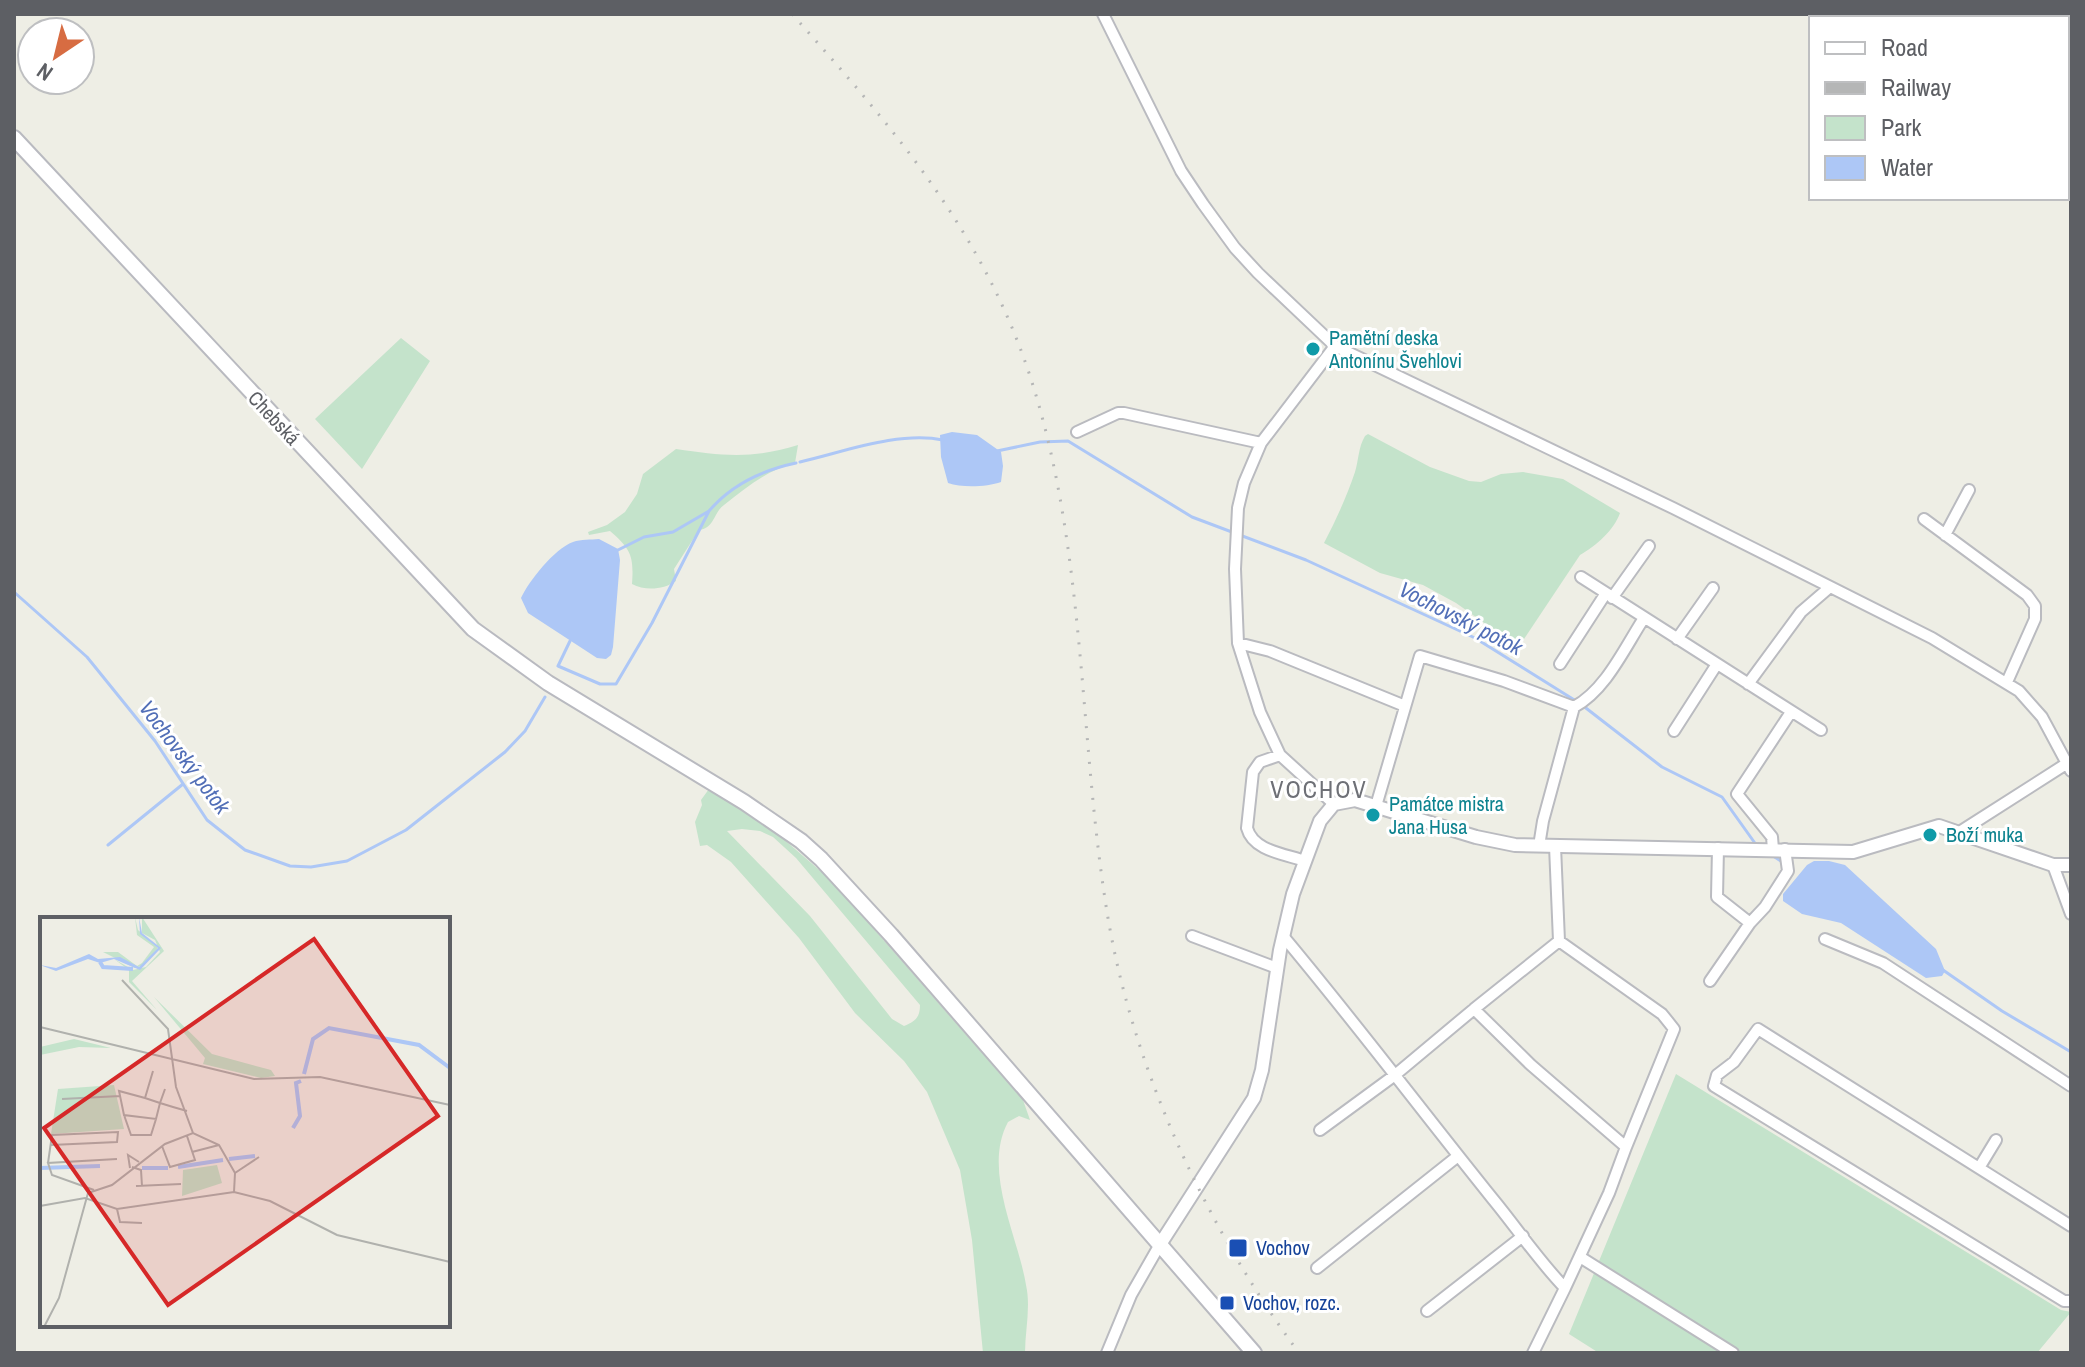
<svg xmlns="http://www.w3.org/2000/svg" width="2085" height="1367" font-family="'Archivo Narrow',sans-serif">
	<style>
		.green { fill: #c4e3cb; fill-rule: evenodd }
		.water { fill: #adc7f6 }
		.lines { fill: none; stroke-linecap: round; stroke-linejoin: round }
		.stream { stroke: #adc7f6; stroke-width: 3 }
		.minor-casing { stroke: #babbc0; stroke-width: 14 }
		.tertiary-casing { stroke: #babbc0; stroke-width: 16 }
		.secondary-casing { stroke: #b9bac0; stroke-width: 18 }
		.minor { stroke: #fff; stroke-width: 10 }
		.tertiary { stroke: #fff; stroke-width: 12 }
		.secondary { stroke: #fff; stroke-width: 14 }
		.rail { stroke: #b5b6b6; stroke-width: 3; stroke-dasharray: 2 10; stroke-linecap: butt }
		.culture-dot { fill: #0f9aa8; stroke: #fff; stroke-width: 3 }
		.transit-dot { fill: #1a4fb4; stroke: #fff; stroke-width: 3 }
		.labels { text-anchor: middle; stroke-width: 6; stroke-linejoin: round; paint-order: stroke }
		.culture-label { font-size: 20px; fill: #0d838f; stroke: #fff; text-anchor: start }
		.street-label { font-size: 20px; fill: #5d5f64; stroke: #fff }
		.transit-label { font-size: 20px; fill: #164399; stroke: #fff; text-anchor: start }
		.water-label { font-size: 22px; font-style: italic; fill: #526fb7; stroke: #fff }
		.quarter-label { font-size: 24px; letter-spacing: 2px; fill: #6e7076; stroke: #fff }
		.inset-river { fill: none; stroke: #adc7f6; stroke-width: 4 }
		.inset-road { fill: none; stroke: #b0b1ad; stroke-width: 2 }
		.view { fill: #d62828; fill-opacity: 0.15; stroke: #d62828; stroke-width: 4 }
		.inset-edge { fill: none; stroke: #5d5f64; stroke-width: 4 }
	</style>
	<rect width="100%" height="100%" fill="#eeeee5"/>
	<!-- green -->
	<path class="green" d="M401 338 430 361 362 469 315 419Z
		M1368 434 1430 467 1469 481 1481 482 1501 474 1523 472 1563 479 1620 513C1614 530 1596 546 1580 555L1520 645 1514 644 1456 603 1423 585 1380 573 1324 543C1336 520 1347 496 1355 472 1359 459 1358 448 1365 436Z
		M798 445 795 463C767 470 746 488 724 505 713 513 715 528 699 530L674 569 676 581C663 590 645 591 632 584 634 556 631 549 610 531L589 535 588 532 607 525 625 512 637 494 643 474 676 449C722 456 754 459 798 445Z
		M709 789 780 836 832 881 1023 1100 1030 1120 1019 1116 1008 1122C982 1170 1018 1236 1026 1285 1031 1307 1025 1331 1025 1353H983L972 1240 960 1170 927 1092 904 1061 855 1013 799 938 731 862 707 845 700 846 695 822 702 805 701 800ZM742 829 760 831 773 837 796 858 920 1005C920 1017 916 1021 904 1026L892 1019 810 916 727 831Z
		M1676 1074 2061 1310 2071 1312 2037 1353H1599L1569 1334Z"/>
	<!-- water -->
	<path class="water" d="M952 432 977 435 1001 452 1003 466 1001 482C987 487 962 488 948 483L941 457 940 435Z
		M599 539 618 549 620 560 613 647 611 655 606 659 597 658 528 613 521 598C529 581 554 549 573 542 581 539 591 540 599 539Z
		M1814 861H1829L1845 865 1936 949 1945 971 1942 976 1926 978 1841 923 1802 914 1783 901V894L1807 865Z"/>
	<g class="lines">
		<!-- stream -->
		<path class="stream" d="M997 451 1040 442 1068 441 1192 517 1306 560 1475 638 1576 701
			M800 462C844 452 898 431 943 440
			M618 550 644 537 673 532 709 511
			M14 592 87 657 155 741 207 820 245 850 290 866 311 867 347 861 406 830 505 752 525 731 545 697
			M570 641 558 666 600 684H616L652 623 709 511C731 485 763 470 796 463
			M1582 705 1662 767 1722 797 1757 846
			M108 845 183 784
			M1770 854 1784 863
			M1943 970 2002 1011 2071 1052"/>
		<!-- minor casing -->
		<g class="minor-casing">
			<path id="minor" d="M1103 14 1181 171 1203 204 1235 248 1258 273 1335 346 1673 508 1932 638 2019 691 2042 717 2071 771
				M1077 432 1118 413H1124L1261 443 1335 346
				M1261 443 1244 483 1238 508 1235 569 1238 643 1260 712 1280 755 1334 804
				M1924 519 2027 595 2035 606V619L2007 682
				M1945 535 1969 490
				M1581 577 1821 730
				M1612 598 1649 546
				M1677 639 1713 588
				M1238 643 1270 651 1405 706
				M1560 664 1606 593
				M1748 684 1801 612 1830 587
				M1574 707C1606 690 1625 647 1644 618
				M1674 731 1717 664
				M1280 755 1260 762 1253 772 1247 828C1253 851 1285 854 1305 861
				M1376 806 1420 656 1504 681 1574 707 1543 821 1539 846
				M1958 833 2066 764
				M1555 846 1559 941
				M1718 848 1717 897 1750 923 1765 907 1788 871 1785 849
				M1773 849 1772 837 1737 794 1791 712
				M2053 865 2071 914
				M1192 936 1277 968
				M1283 936C1355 1022 1422 1111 1492 1198 1516 1227 1538 1260 1565 1288L1609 1193 1626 1147 1531 1065 1474 1009 1395 1075 1320 1130
				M1825 939 1883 963 2071 1086
				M1710 981 1750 923
				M1474 1009 1559 941 1662 1014 1674 1029 1626 1147
				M1979 1168 1996 1140
				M2071 1226 1758 1029 1734 1062 1717 1075 1714 1086 2064 1301H2071
				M1580 1257 1733 1353
				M1317 1268 1458 1156
				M1427 1311 1523 1236
				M1107 1353 1131 1295 1159 1246
				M1533 1353 1565 1288"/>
		</g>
		<!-- tertiary casing -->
		<g class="tertiary-casing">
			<path id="tertiary" d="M1159 1246 1254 1098 1262 1070 1280 950 1293 894 1320 821 1334 804 1355 800 1476 837 1515 845 1853 852 1939 826 2053 865H2071"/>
		</g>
		<!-- secondary casing -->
		<g class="secondary-casing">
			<path id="secondary" d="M14 138 473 629 548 683 744 802 801 841 821 859 891 935 1254 1353"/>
		</g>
		<!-- minor -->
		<use href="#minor" class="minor"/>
		<!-- tertiary -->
		<use href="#tertiary" class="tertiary"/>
		<!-- secondary -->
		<use href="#secondary" class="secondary"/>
		<!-- rail -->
		<path class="rail" d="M792 14C891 125 981 229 1029 373 1087 549 1078 738 1108 918 1134 1072 1207 1228 1299 1353"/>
	</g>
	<!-- markers -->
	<g class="culture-dot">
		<circle cx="1313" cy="349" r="8"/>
		<circle cx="1373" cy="815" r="8"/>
		<circle cx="1930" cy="835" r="8"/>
	</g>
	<g class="transit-dot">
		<rect x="1228" y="1238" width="20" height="20" rx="4"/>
		<rect x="1219" y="1295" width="16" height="16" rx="4"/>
	</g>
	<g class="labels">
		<!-- culture labels -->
		<g class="culture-label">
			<text x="1329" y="345">Pamětní deska<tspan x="1329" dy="23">Antonínu Švehlovi</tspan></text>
			<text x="1389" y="811">Památce mistra<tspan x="1389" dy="23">Jana Husa</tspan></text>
			<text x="1946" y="842">Boží muka</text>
		</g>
		<!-- street labels -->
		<g class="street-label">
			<text transform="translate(274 418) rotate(47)" y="7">Chebská</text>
		</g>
		<!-- transit labels -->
		<g class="transit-label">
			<text x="1256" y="1255">Vochov</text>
			<text x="1243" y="1310">Vochov, rozc.</text>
		</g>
		<!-- water labels -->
		<g class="water-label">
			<text transform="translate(1461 618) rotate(27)" y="8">Vochovský potok</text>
			<text transform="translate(185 757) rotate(53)" y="8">Vochovský potok</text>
		</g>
		<!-- quarter labels -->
		<g class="quarter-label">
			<text x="1319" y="798">VOCHOV</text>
		</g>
	</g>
	<!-- overview -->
	<g transform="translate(40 917)">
		<rect width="410" height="410" fill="#eeeee5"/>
		<path d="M95 0 98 13 118 31 104 48 95 51 63 35H78L97 49 102 46 114 30 97 18ZM102 0 124 34 92 64 117 93 89 65V53L74 42 93 53 106 50 120 35 115 23 102 16ZM114 80 172 137 231 153 235 159 221 161 163 147 165 141ZM34 122 71 131 39 130 0 138V130ZM74 168 84 212 11 217 18 172ZM177 248 182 266 142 279 143 253Z" fill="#c4e3cb"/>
		<path d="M99 0 102 16 121 31 100 53 74 42 60 46 48 42 16 54 0 48 16 51 49 37 58 42 80 40 99 50 118 31 100 17Z" fill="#adc7f6"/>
		<path class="inset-river" d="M60 45 63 50 93 52M264 157 273 122 289 111 379 128 410 151M253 211 260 199 256 166 261 164M189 242 215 239M138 250 183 243M0 251 60 249M102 251H128"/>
		<path class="inset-road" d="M82 63 128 112 136 170 153 216M0 110 214 162 280 160 410 188M125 172 120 186 116 202 84 198 79 174 105 181 120 186 133 190 147 194M105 181 113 154M22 182 80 179M84 198 91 218H111L116 202M122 229 130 250 155 243 147 219M152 235 179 228M8 246 12 218 78 215 77 225 11 228M92 250 101 253 102 269M90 251 88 238 99 245M96 269 141 267M54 273 12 258 8 246 77 242M194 275 195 256 219 240M0 289 45 281 77 292 194 275 230 284 297 318 410 345M77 292 80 305 102 306M4 410 19 381 48 276 72 268 125 227 153 216 179 228 195 256"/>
		<path class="view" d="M274 22 398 199 128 388 4 211Z"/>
		<rect width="410" height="410" class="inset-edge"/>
	</g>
	<!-- border -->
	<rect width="2085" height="1367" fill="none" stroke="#5d5f64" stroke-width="32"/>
	<!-- legend -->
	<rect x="1809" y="16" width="260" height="184" fill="#ffffff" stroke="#bebfc1" stroke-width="2"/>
	<rect x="1825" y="42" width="40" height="12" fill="#ffffff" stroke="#bebfc1" stroke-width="2"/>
	<text x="1881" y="56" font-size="24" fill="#5d5f64">Road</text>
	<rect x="1825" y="82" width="40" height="12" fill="#b5b6b6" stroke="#bebfc1" stroke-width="2"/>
	<text x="1881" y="96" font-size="24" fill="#5d5f64">Railway</text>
	<rect x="1825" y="116" width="40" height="24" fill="#c4e3cb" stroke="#bebfc1" stroke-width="2"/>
	<text x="1881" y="136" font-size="24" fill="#5d5f64">Park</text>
	<rect x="1825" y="156" width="40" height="24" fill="#adc7f6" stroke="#bebfc1" stroke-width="2"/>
	<text x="1881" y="176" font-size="24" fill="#5d5f64">Water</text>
	<!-- north arrow -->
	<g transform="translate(56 56) rotate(215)"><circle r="38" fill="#ffffff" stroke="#bebfc1" stroke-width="2"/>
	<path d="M0-6L14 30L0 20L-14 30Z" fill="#d76c42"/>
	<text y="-12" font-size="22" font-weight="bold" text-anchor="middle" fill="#5d5f64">N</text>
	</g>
</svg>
